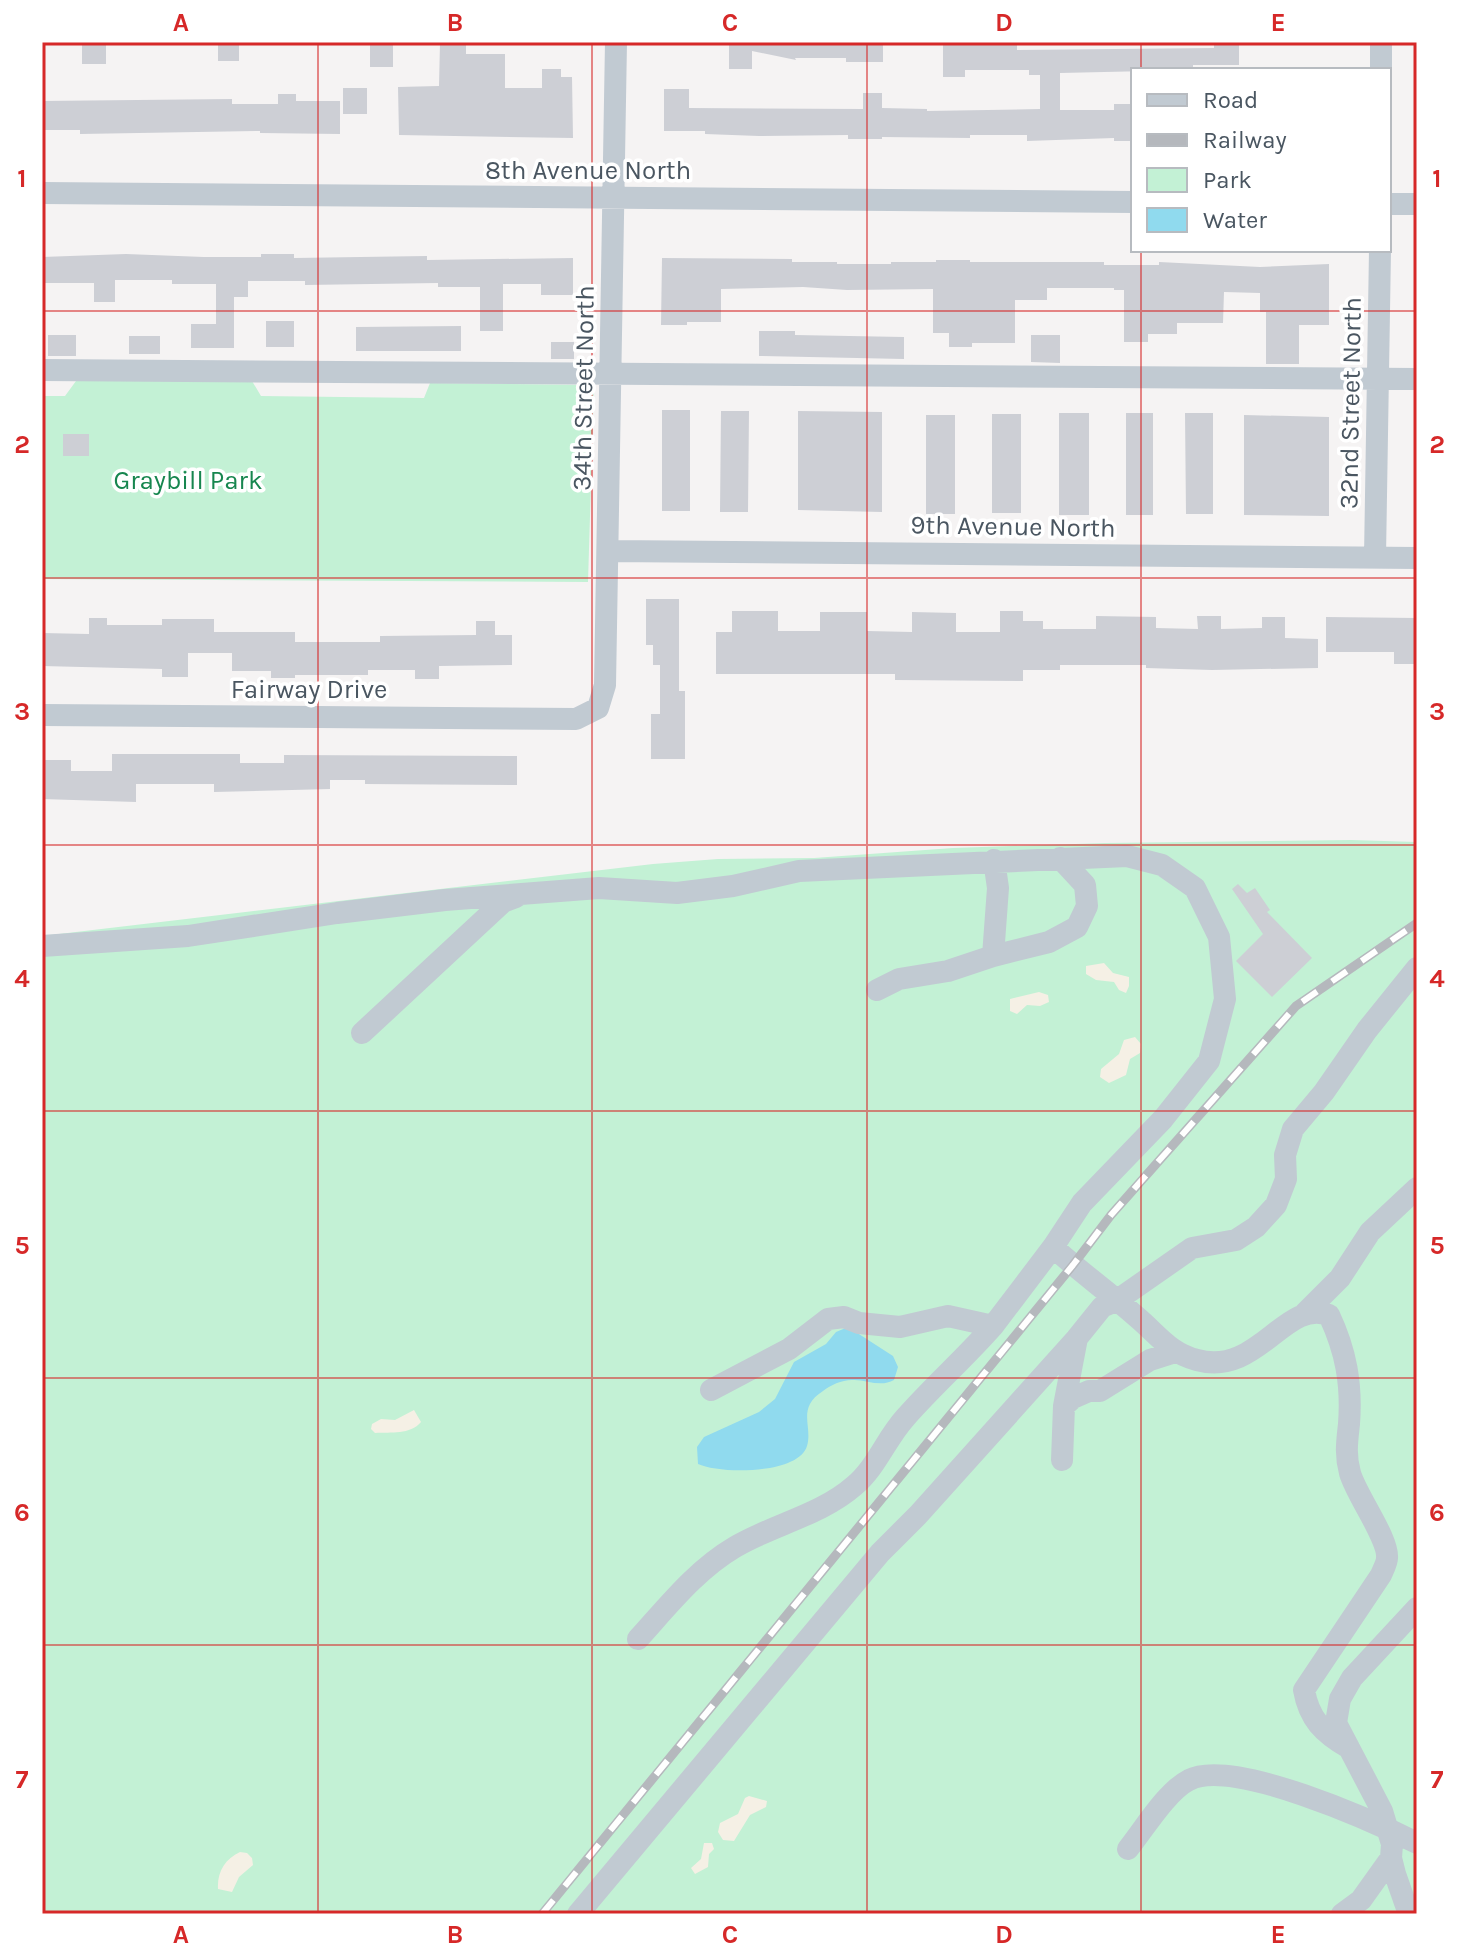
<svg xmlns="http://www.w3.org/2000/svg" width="1459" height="1956" font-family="Karla,sans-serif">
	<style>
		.green { fill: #c3f1d5 }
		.sand { fill: #f5f0e5 }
		.water { fill: #90daee }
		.building { fill: #cdcfd5 }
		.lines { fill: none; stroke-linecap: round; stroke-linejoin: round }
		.minor { stroke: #c1cad2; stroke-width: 22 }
		.rail-casing { stroke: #b5b8bd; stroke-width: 9 }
		.rail { stroke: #fff; stroke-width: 6; stroke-dasharray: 18; stroke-linecap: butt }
		.grid { fill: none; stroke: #d62828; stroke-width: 2; stroke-opacity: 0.55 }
		.labels { text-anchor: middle; stroke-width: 7; stroke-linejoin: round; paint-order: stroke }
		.street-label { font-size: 26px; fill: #4a5661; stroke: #fff }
		.park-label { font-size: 26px; fill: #17864f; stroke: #fff }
		.neatline { fill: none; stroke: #d62828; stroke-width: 3 }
		.grid-label { font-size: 26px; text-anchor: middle; font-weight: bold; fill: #d62828 }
	</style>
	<rect width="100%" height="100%" fill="#f5f3f3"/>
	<!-- green -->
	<path class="green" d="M76 381H252L261 396 424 398 430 383 594 385 588 582 42 579V396H65Z
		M1351 840 1417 842V1914H42V936L653 864 718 859 814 858 953 848 1105 843Z"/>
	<!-- sand -->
	<path class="sand" d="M1104 963 1113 973 1129 977V986L1126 993 1119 990 1114 982 1096 980 1086 974V966Z
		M1039 992 1048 995 1049 1002 1040 1006 1027 1005 1017 1014 1010 1011V999Z
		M1135 1037 1141 1044 1140 1053 1130 1059 1126 1075 1109 1083 1100 1077 1101 1069 1119 1054 1124 1040Z
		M414 1410 421 1422C410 1435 391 1432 375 1433L371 1429 372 1424 381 1419 395 1420Z
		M749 1796 767 1801 766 1807 750 1815 734 1841 723 1840 718 1832 720 1823 738 1814 745 1798Z
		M704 1843H712L714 1849 709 1854 708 1867 695 1874 691 1868 701 1859Z
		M240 1852 247 1853 252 1858 253 1865 239 1877 232 1892 218 1889C217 1872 225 1859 240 1852Z"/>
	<!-- water -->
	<path class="water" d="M848 1327 893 1356 898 1367 894 1380C880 1388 866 1379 852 1380 841 1380 831 1385 823 1391 796 1408 813 1426 807 1446 798 1475 719 1474 698 1464L697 1447 704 1437 759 1412 775 1399 794 1362 826 1344 836 1332Z"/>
	<!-- building -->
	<path class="building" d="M82 42H106V64H82Z
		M218 42H239V61H218Z
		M370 42H393V67H370Z
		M729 42H883V62H846V58H795L796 60 752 51V69H729Z
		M943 42 1017 44V50L1214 48V42H1239V65H1193V70L1060 73V110H1114V104H1133V141H1114V138L1027 141V135H970V138L882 137V139H848V135L759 136 705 134V131H664V89H689V108L863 109V93H882V108L927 109V111L1040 109V75H1029V70H965V77H943Z
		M440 43H466V54H505V88H542V69H561V77H572L573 138 399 135 398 87 439 86Z
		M343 88H367V114H343Z
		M278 94H296V101H340V134L260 133V131L80 134V130H42V101L232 99V104H278Z
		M126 254 204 257H261V254H294V258L427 256V260L573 258V295H541V284H503V331H480V287H438V283L305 285V281H248V297H234V348H191V324H216V284H172V280H115V302H94V283H42V257Z
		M662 258 792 259V262H837V264H891V262H936V260H970V262H1104V265H1159V262L1260 267 1329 264V325H1299V364H1266V312H1260V293L1224 292 1223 323H1177V334H1148V342H1124V290H1114V288H1047V300H1015V343H972V347H949V333H933V289L847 290 803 287 721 289V322H687V325H661Z
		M266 321H294V347H266Z
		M461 326V351H356V327Z
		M759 331H795V335L904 337V359L759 356Z
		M48 335H76V356H48Z
		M1031 335H1060V363L1031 362Z
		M129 336H160V354H129Z
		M551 342H574V359H551Z
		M662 410H690V511H662Z
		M721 411H749L748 512H720Z
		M798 411 882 412V512L798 510Z
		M1059 413H1089V515H1059Z
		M1126 413H1153V515H1126Z
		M1185 413H1213V514H1186Z
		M992 414H1021V513H992Z
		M926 415H955V514H926Z
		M1244 415 1329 417V516L1244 515Z
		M63 434H89V456H63Z
		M646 599H679V691H685V759H651V714H660V665H653V645H646Z
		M732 611H778V631H820V612H867V631L912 632V612L956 613V632H1000V611H1023V621H1043V629H1096V616L1156 617V628L1198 629 1197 616H1221V629L1262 628V617H1285V638L1318 639V668L1212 670 1146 668V665H1060V670H1023V681L895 680V674H716V632H732Z
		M1326 617 1417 618V664H1394V652H1326Z
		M89 618H107V625H162V619H214V632H295V642H380V636L476 635V621H495V635H512V665L439 666V679H415V670H368V675H295V678H271V671H232V653H188V677H162V669L42 666V633L89 634Z
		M112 754H240V763H284V755L517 756V785L365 784V780H330V789L214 792V784H136V802L42 799V760H71V771H112Z
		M1238 884 1247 893 1255 888 1270 910 1267 912 1312 958 1272 997 1236 961 1263 934 1232 889Z"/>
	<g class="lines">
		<!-- minor -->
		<path class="minor" d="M1381 70V42
			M42 193 1133 202
			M1389 204H1417
			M42 370 1417 379
			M609 551 1417 558
			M1375 557 1380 250
			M42 715 576 719 598 708 605 685 616 42
			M42 946 188 936 337 913 445 900 599 888 677 893 733 886 799 871 1127 856 1162 865 1195 888 1219 937 1225 999 1209 1061 1163 1119 1082 1203 1053 1247 993 1326 948 1316 900 1327 859 1323 844 1317 828 1319 789 1349 711 1390
			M993 956 998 888 994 860
			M877 990 899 979 948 971 993 956 1049 942 1077 927 1087 906 1085 885 1060 858
			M362 1033 503 902 516 897
			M1053 1247C1080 1272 1110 1293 1138 1318 1159 1336 1170 1353 1197 1360 1258 1377 1285 1298 1329 1315 1346 1351 1352 1384 1349 1424 1347 1442 1345 1455 1350 1473 1356 1495 1389 1539 1387 1558 1387 1563 1383 1570 1381 1575L1304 1690C1309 1719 1323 1733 1349 1748
			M1305 1313 1340 1278 1370 1232 1417 1188
			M1064 1406 1077 1338 1102 1307 1116 1301 1192 1248 1236 1240 1256 1227 1276 1205 1286 1179 1285 1155 1293 1129 1324 1092 1367 1030 1417 968
			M1062 1460 1064 1406 1073 1398 1089 1391H1100L1150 1360 1175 1352
			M638 1639C668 1606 696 1570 735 1547 772 1525 821 1515 854 1486 876 1468 886 1439 905 1418 933 1386 965 1358 993 1326
			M1128 1849C1144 1829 1167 1791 1189 1780 1232 1757 1375 1822 1417 1843
			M578 1914 880 1553 918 1515 1077 1338
			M1342 1914 1361 1900 1391 1858
			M1409 1914 1395 1874 1391 1858 1392 1844 1382 1811 1336 1723 1340 1699 1352 1678 1417 1608"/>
		<!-- rail casing -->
		<g class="rail-casing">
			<path id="rail" d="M542 1914 1073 1265 1111 1215 1296 1006 1417 923"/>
		</g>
		<!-- rail -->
		<use href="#rail" class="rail"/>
	</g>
	<!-- grid -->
	<path class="grid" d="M318 42V1914M592 42V1914M867 42V1914M1141 42V70M1141 250V1914M42 311H1417M42 578H1417M42 845H1417M42 1111H1417M42 1378H1417M42 1645H1417"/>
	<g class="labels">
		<!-- street labels -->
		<g class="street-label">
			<text x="588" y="179">8th Avenue North</text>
			<text transform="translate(583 388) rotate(-89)" y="9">34th Street North</text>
			<text transform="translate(1350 403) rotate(-89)" y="9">32nd Street North</text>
			<text transform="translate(1013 526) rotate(1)" y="9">9th Avenue North</text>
			<text x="309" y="698">Fairway Drive</text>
		</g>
		<!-- park labels -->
		<g class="park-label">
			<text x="188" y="489">Graybill Park</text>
		</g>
	</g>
	<!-- border -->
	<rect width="1459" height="1956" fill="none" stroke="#ffffff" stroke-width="88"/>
	<!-- legend -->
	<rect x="1131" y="68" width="260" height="184" fill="#ffffff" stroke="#b7bbc0" stroke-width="2"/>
	<rect x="1147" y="94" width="40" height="12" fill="#c1cad2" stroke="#b7bbc0" stroke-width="2"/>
	<text x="1203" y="108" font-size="24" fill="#4a5661">Road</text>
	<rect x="1147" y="134" width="40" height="12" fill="#b5b8bd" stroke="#b7bbc0" stroke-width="2"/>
	<text x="1203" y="148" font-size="24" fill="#4a5661">Railway</text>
	<rect x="1147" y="168" width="40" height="24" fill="#c3f1d5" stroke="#b7bbc0" stroke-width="2"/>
	<text x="1203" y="188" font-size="24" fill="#4a5661">Park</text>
	<rect x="1147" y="208" width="40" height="24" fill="#90daee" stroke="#b7bbc0" stroke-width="2"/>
	<text x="1203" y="228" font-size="24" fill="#4a5661">Water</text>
	<rect x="44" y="44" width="1371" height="1868" class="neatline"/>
	<g class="grid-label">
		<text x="181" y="31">A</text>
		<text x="455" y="31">B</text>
		<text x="730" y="31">C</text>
		<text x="1004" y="31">D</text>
		<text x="1278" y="31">E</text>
		<text x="22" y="187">1</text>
		<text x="1437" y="187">1</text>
		<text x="22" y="453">2</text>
		<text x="1437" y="453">2</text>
		<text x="22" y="720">3</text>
		<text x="1437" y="720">3</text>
		<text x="22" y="987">4</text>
		<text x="1437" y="987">4</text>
		<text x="22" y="1254">5</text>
		<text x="1437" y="1254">5</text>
		<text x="22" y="1521">6</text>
		<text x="1437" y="1521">6</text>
		<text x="22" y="1788">7</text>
		<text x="1437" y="1788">7</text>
		<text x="181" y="1943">A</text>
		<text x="455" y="1943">B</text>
		<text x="730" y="1943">C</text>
		<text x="1004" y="1943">D</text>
		<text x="1278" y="1943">E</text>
	</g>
</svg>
